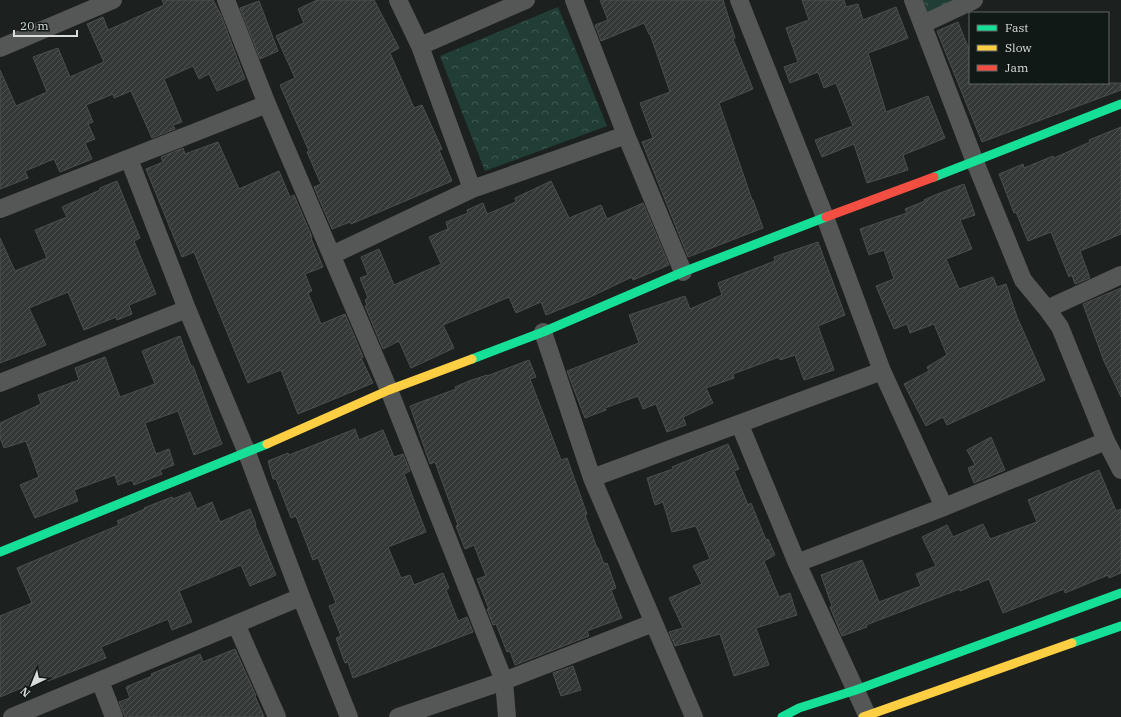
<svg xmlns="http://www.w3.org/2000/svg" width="1121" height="717" font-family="'IBM Plex Serif',serif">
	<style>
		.forest { fill: url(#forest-crowns) }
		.building { fill: url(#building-hatch); stroke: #4b4f4d }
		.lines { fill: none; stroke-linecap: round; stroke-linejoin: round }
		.street { stroke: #545755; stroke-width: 18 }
		.fast { stroke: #16e098; stroke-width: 9 }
		.slow { stroke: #ffcf43; stroke-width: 9 }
		.jam { stroke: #f24e42; stroke-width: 9 }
	</style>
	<defs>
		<pattern id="forest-crowns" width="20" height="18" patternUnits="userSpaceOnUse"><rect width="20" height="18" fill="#203e35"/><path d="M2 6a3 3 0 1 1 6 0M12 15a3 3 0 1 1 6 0" fill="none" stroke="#405952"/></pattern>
		<pattern id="building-hatch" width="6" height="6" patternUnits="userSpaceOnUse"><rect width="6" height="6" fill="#343836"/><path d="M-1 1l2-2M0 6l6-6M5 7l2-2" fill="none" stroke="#515452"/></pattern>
	</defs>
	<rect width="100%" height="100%" fill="#1c211f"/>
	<!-- forest -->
	<path class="forest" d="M922 0H957L927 14Z
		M558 7 607 126 485 171 440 56Z"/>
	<!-- building -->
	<path class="building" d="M162 0H213L221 15 245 79 217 91 209 74 199 79 193 66 164 79 182 122 173 125 175 129 152 138 131 91 114 98 113 94 86 105 93 122 88 124 95 139 85 143 92 159 60 172 54 159 25 171 28 178 0 189V70L16 106 47 92 33 57 58 48 70 77 104 62 87 24 103 17 108 30 164 5Z
		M317 0H374L399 48 390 53 414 108 422 105 442 149 439 150 452 181 351 224 350 222 332 229 314 187 321 184 307 152 309 151 280 85 295 78 276 36 304 23 298 9Z
		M600 0H723L735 38 733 39 753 89 719 103 752 200H753L763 228 688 257 642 142 653 138 640 103 670 92 657 54 650 34H649L644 23 601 41 595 25 608 20Z
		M802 0H844L846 7 858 4 863 20 896 7 908 38 868 53 886 112 928 96 945 138 903 155 908 170 867 183 854 144 822 157 815 140 853 126 836 83 824 88 818 72 790 83 784 67 798 62 786 28 809 20Z
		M259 1 278 51 260 59 240 8Z
		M958 22 970 52V83H1121V90L982 142 937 31Z
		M1121 127V234L1080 251 1090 278 1075 284 1072 275 1069 277 1051 232 1028 241 1016 212 1014 213 999 174 1023 164 1024 168 1053 156 1054 158 1090 142 1089 140Z
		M218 142 239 189 279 171 290 197 294 195 312 237 311 238 323 267 305 274 312 291 308 293 321 324 345 314 363 357 361 358 373 383 298 414 281 370 248 383 194 252 182 257 146 169 163 162 161 157 183 148 185 154Z
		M117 181 140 238 134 241 156 294 129 305 132 314 117 320 116 317 84 330 68 292 29 308 46 345 0 363V238L15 271 47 258 35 230 67 217 62 207 100 190V188Z
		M551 181 569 218 601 205 607 219 643 203 669 265 633 280 632 277 590 297 546 315 541 302 516 313 509 297 443 325 454 348 411 368 399 341 383 349 365 306 367 305 365 300 368 298 360 278 368 275 361 257 379 249 394 285 441 264 429 237 448 229 446 222 468 213 467 210 483 203 487 214 516 202 515 198Z
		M964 184 975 215 960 220 972 249 946 259 959 289 993 277 997 287 1006 284 1017 317 1045 380 947 425 943 417 926 426 904 384 929 371 927 367 947 355 934 324 910 333 907 324 894 329 876 286 894 279 884 250 869 255 860 229 907 213 905 209 925 201 924 200 935 195Z
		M818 242 845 315 818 326 834 370 804 380 795 355 780 360 779 357 733 374 734 378 706 388 713 403 683 417 686 425 667 432 656 404 643 409 638 396 605 408 606 410 585 418 567 371 639 343 629 315 685 296 690 309 722 295 718 283 775 261 774 257Z
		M1121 288V397L1104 361 1083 304Z
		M180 336 191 366H193L222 444 194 455 178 411 145 423 156 454 169 449 174 465 160 470 162 474 134 485 132 480 118 485 115 475 74 490 78 501 35 518 20 485 39 477 26 441 4 448 0 438V423L41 404 38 395 79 380 75 368 105 357 120 397 155 384 142 351Z
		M529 360 536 377 530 379 561 460 567 458 587 514 585 515 597 548H598L604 564 607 563 616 588 611 590 622 618 587 631 589 636 515 665 510 651 507 652 496 624 493 625 487 609H489L477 579 486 576 474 545 465 549 456 526 458 525 435 462 430 464 410 406 456 389 455 387 469 381 487 375V376Z
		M355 429 359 440 383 430 394 457 403 454 410 471 404 474 426 532 388 547 401 578 410 575 414 585 443 573 449 588 446 590 458 621 467 617 473 632 353 678 348 662 345 663 336 638 341 636 329 606 336 603 318 558 313 560 296 516 291 518 276 479H273L268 461 288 453 289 455Z
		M991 437 1005 470 974 483 968 468 975 465 967 450Z
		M728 444 739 469 734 471 748 505 751 503 766 540 768 539 775 555 764 561 779 597 790 593 797 615 756 628 769 665 734 676 720 634 675 646 669 632 683 628 669 598 702 584 693 566 710 559 696 526 672 532 663 502 655 505 647 478 673 469 672 467Z
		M1099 470 1116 511 1121 509V573L1109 578 1108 575 1065 593 1064 589 1003 613 989 579 960 591V589L866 625 867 627 842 636 830 607 832 606 821 575 862 560 879 602 921 586 916 574 936 566 922 537 947 525 953 537 983 524 990 539 1037 522 1028 500Z
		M190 492 197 509 212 502 220 522 250 509 256 524 255 525 276 575 250 586 241 565 179 591 192 622 172 630 168 619 101 647 106 658 48 681 46 678 0 697V616L32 603 17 568 119 525 117 521 145 509 144 508 172 497 173 499Z
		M235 649 253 689 256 696H255L264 717H125L119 702 130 698 126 687 152 676 151 674 200 654 203 662Z
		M573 666 581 690 561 696 553 673Z"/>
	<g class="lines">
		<!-- street -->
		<path class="street" d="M226 0 267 104 389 390 504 681 653 623
			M398 0 420 46 472 189
			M574 0 626 135 683 272
			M739 0 825 217 882 371 944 507
			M913 0 975 162 1023 280 1047 309 1121 275
			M923 24 974 0
			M420 46 526 0
			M0 48 113 0
			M129 159 187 309 247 453 301 597 349 717
			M0 209 267 104
			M332 255 472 189 626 135
			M1047 309 1060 327 1106 441 1121 470
			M543 332 592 478 694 717
			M0 383 187 309
			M740 425 797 563 868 717
			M592 478 882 371
			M797 563 944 507 1106 441
			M236 624 277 717
			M100 681 114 717
			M12 717 301 597
			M398 717 504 681 507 717"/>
		<!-- fast -->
		<path class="fast" d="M934 177 1121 104
			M472 359 543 332 683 272 826 217
			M0 552 267 444
			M1072 643 1121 626
			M782 717 799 708 856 690 1121 593"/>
		<!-- slow -->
		<path class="slow" d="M267 444 389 390 472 359
			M863 717 1072 643"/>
		<!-- jam -->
		<path class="jam" d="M826 217 934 177"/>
	</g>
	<!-- legend -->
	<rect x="969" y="12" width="140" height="72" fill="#111917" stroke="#616765"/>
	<rect x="977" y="25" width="20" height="6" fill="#16e098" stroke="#616765"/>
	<text x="1005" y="32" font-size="12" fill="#d8dddb">Fast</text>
	<rect x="977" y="45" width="20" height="6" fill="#ffcf43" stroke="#616765"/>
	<text x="1005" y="52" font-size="12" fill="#d8dddb">Slow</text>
	<rect x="977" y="65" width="20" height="6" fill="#f24e42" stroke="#616765"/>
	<text x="1005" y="72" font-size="12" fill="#d8dddb">Jam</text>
	<!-- north arrow -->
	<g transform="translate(32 685) rotate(223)" stroke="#111917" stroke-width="3" paint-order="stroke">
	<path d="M0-3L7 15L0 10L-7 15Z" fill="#d8dddb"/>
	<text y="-6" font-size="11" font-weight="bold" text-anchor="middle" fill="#d8dddb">N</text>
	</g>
	<!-- scale -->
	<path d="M14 30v6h63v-6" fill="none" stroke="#d8dddb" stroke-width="2"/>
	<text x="20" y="30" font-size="12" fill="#d8dddb" stroke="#111917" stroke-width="3" paint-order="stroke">20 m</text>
</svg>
